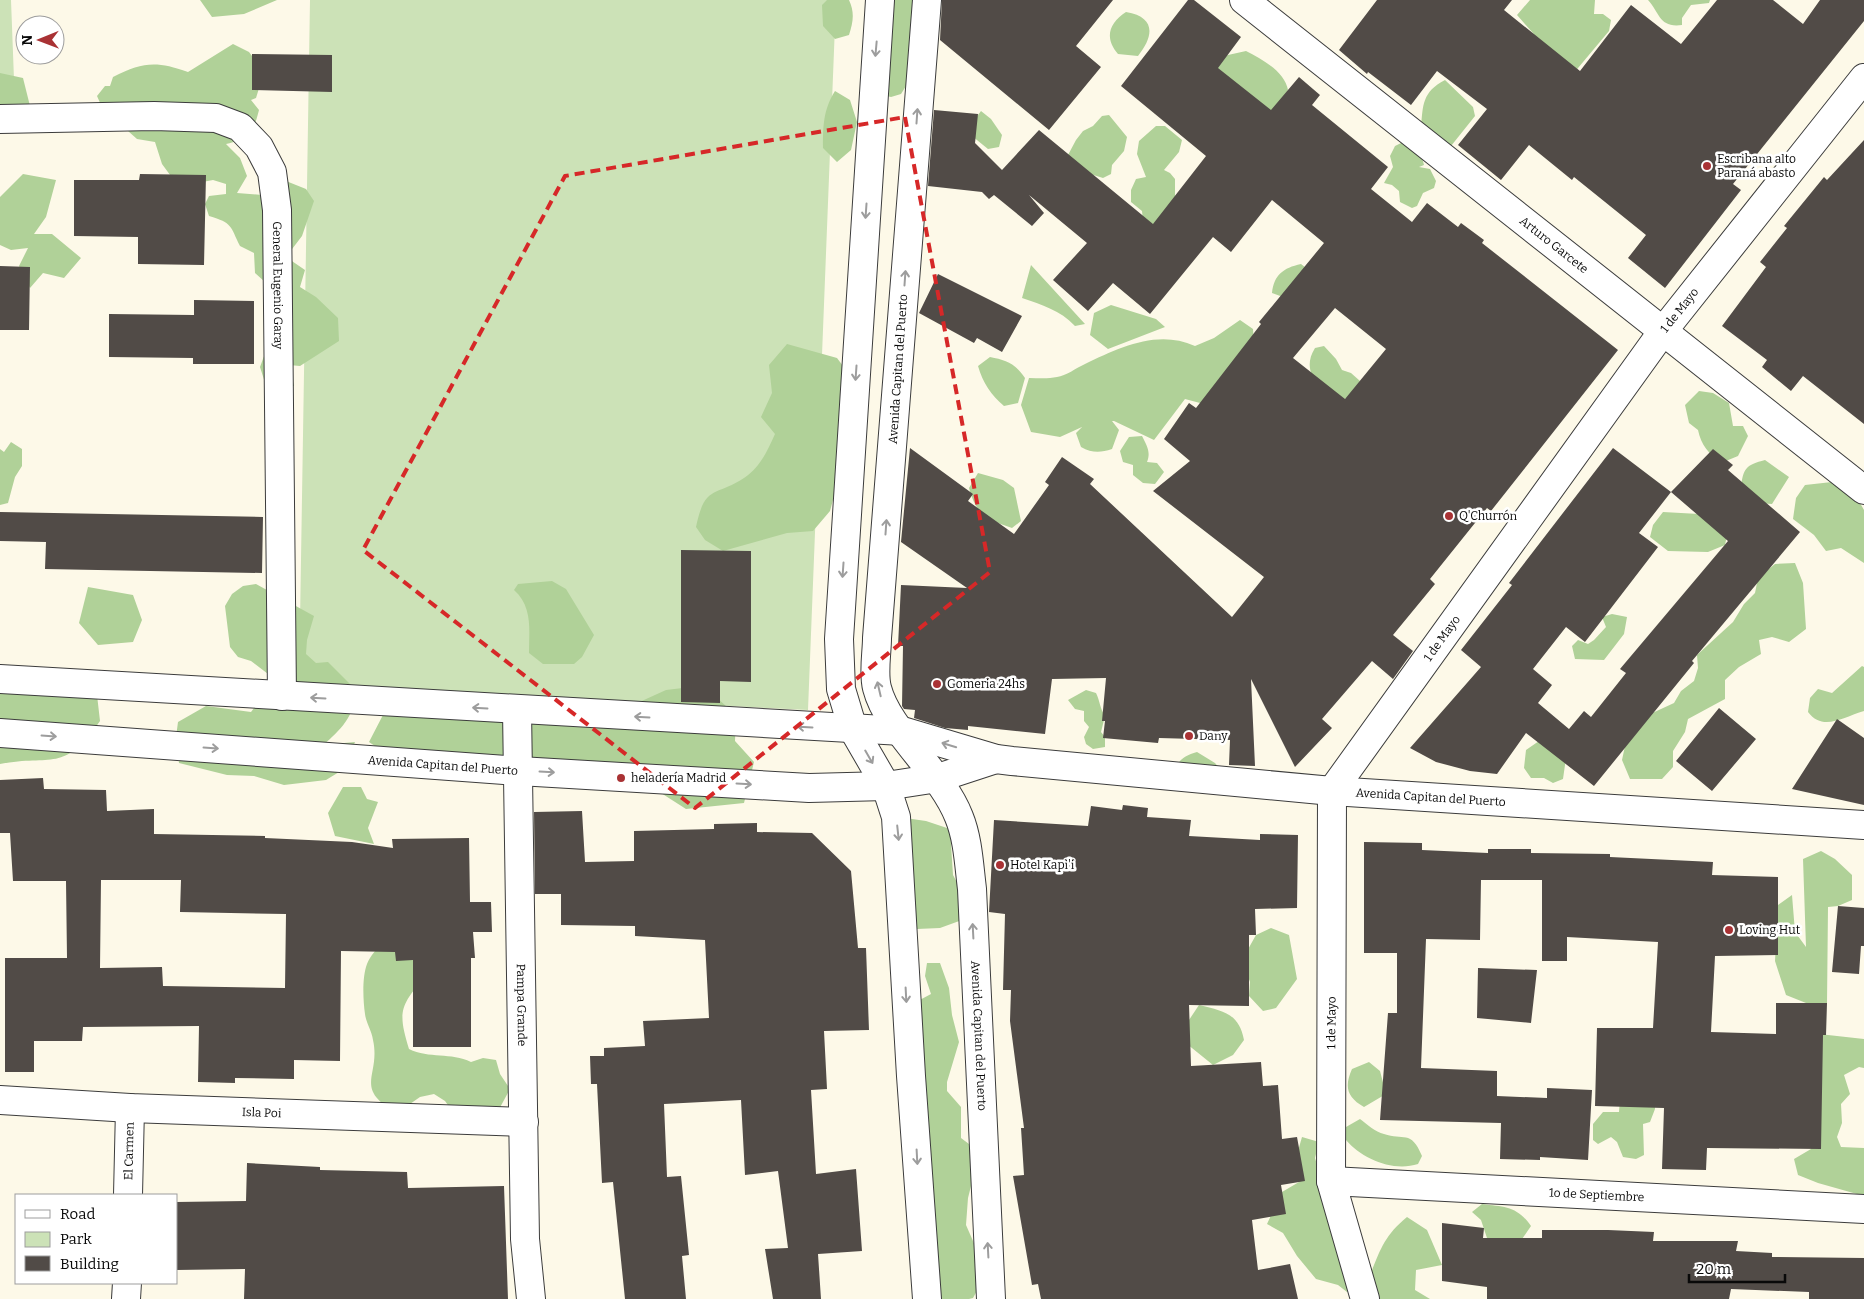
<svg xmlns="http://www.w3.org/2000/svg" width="1864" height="1299" font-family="Bitter,serif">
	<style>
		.green { fill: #cce2b7 }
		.forest { fill: #b0d198 }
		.building { fill: #514b47; fill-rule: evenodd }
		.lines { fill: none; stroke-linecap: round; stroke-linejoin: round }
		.minor-casing { stroke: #3c3c3c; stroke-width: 30 }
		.tertiary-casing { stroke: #3c3c3c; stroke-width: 30 }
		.minor { stroke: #fff; stroke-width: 28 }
		.tertiary { stroke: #fff; stroke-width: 28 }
		.oneway { stroke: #9d9d9d }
		.marked { fill: none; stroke: #d62828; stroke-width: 4; stroke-dasharray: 10 6; stroke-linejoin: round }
		.poi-dot { fill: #a93234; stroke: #fff; stroke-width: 2 }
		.labels { text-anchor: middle; stroke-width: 5; stroke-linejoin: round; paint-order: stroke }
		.poi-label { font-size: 12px; fill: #090909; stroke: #fff; text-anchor: start }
		.street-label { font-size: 12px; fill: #090909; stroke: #fff }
	</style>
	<rect width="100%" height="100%" fill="#fdf9e8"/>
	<!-- green -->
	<path class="green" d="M0 0H11L15 106H0Z
		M310 0H836L808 710 299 684Z"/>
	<!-- forest -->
	<path class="forest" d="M200 0H277L244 14 212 17Z
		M827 0H849C855 13 853 22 849 35L835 39 823 26 822 5Z
		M870 0H917L911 78 901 94 891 97 878 94 862 73Z
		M1530 0H1595L1594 14H1603L1611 20 1609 31 1573 74 1539 44 1533 33 1517 15Z
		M1648 0H1710L1709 3 1691 5 1682 18V25C1659 28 1660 13 1648 0Z
		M1126 12C1156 17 1154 36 1138 56L1118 54C1104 38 1109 23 1126 12Z
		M233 44 249 52 264 72 256 98 251 100 259 110C253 133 250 139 226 144L240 158 247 176 237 193 262 195 286 181 306 189 314 201 302 236 286 257 305 270 300 287 316 297 338 318 339 341 300 366 289 365 294 386 267 389 260 367 271 337 265 282 255 273 254 253 240 246C230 226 233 223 209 216L205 204 209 196 226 194V184L213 180 192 184 173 179 162 164 155 142 137 139 128 131 129 122 109 123 97 96 105 86H110L113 77C143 62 156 61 188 72Z
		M1246 51C1262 59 1285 72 1288 90L1273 117 1212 76 1219 57Z
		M0 73 23 78 30 106 0 133Z
		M1445 80 1473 107 1475 116 1451 146 1421 128C1423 105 1422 92 1445 80Z
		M835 91 850 100 857 122 851 150 837 162 823 148C823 127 823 110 835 91Z
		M981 111 991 119 1002 135 999 147 988 149 972 136V123Z
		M1109 115 1127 137 1124 151 1112 165 1111 174 1103 178 1084 172 1068 155 1076 140 1083 131 1093 126 1102 116Z
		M1156 126H1165L1182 140 1179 152 1164 170 1170 173 1175 179V201L1161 232 1143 221 1142 211 1131 202V190L1136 179 1146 177 1137 154 1139 141Z
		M1407 140 1421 154 1424 165 1419 167 1430 169 1436 181 1434 188 1423 193 1417 206 1412 208 1400 202 1399 191 1392 185 1384 183 1393 167 1390 156 1395 146Z
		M23 174 56 180 46 217 34 234H52L81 258 64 278 43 273 30 288 19 266 28 248 11 250 0 245V197Z
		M1301 264 1310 271 1283 297 1272 293C1274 275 1283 268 1301 264Z
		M1031 265 1085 324 1075 326C1060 310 1042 305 1022 298Z
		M1111 305 1156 319 1165 327 1108 349 1090 335 1094 313Z
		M1240 320 1253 329 1255 357 1215 407 1185 399 1154 440 1114 421H1112L1119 430 1112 449C1100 453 1092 453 1081 447L1076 433 1082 427 1060 437 1031 432 1021 405 1029 378C1038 378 1048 379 1057 377 1066 376 1076 368 1085 364 1119 348 1157 329 1195 346L1214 338Z
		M787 344 837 358 852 378 844 459 830 511 813 531 787 533 723 551 705 540 696 527C705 484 715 497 744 478 760 467 767 452 775 434L761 417 772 393 769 365Z
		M1324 346 1336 359 1342 370 1351 373 1360 381 1352 394 1335 406C1320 387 1300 372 1315 348Z
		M990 357C1006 360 1016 364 1025 378L1018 403 1004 406C991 395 983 383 978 366Z
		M1699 391 1713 393 1729 403 1733 426H1743L1748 436 1738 456 1721 463C1709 454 1701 445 1698 430L1689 423 1685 405Z
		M1142 436C1147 446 1151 452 1147 462L1157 463 1164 472 1155 484 1143 483 1133 475V465L1123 462 1120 451 1129 437Z
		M11 442 22 449V466L15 477 8 503 0 505V449L4 452Z
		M1765 460 1789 477 1772 504 1758 503 1741 488C1743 468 1746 465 1765 460Z
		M978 473 1003 480 1014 488 1021 521 1012 528C986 519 977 516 969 488Z
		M1832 482 1853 491 1864 510V563L1841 548 1826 551 1814 535 1793 519 1796 498 1805 485Z
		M1663 512 1717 515 1728 530 1725 545 1708 552 1668 551 1650 537 1653 525Z
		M1795 563 1803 583 1806 629 1789 642 1772 637 1759 640 1761 654 1739 667 1725 680V699L1688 719 1685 732 1673 751V767L1662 779H1630L1622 760 1625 746 1648 715 1674 703 1681 691 1694 681 1698 668 1697 655 1733 622 1744 604 1755 593 1758 578 1775 564Z
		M552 581 566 589 594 635 582 657 574 664H543L529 653C529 630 533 607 514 590L518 584Z
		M256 584 314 616 307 640 306 654 316 663 328 662 357 691C354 716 341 730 323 745L355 742 344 769 326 780 284 785 254 776 227 775 179 763 176 737 178 722 206 706 251 712 268 690 272 677 251 661 238 657 230 647 225 606 232 594 243 586Z
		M88 587 133 595 142 620 133 642 98 645 79 623Z
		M1612 614 1627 617 1624 634 1604 660 1575 659 1572 646 1578 640 1588 644 1594 640 1606 627 1602 617Z
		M1862 666 1864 667V711C1843 717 1823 732 1808 712L1810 698 1818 689 1832 693Z
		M0 671 97 695 100 721C63 774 53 754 0 764Z
		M691 687 716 697 736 715 735 741 754 762 744 803 686 809 622 768 520 757H391L369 742 384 713 542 711 564 726 591 724 666 690Z
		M1086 690 1096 693C1100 701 1100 709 1105 716L1101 732 1105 737V747L1093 749 1086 744 1084 737 1089 727 1084 721V711L1075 709 1068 700Z
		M1539 741 1566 758 1563 779 1553 783 1544 778H1531L1524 768 1526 750Z
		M1197 752 1215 763 1220 769 1173 771C1179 760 1185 755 1197 752Z
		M343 787H361L367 799 378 802 368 828 374 844 335 836 328 813Z
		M905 818 926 821 950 829 953 875 961 890 962 920 940 928 917 929 911 917Z
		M1821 851 1835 859 1852 875V900L1838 906 1828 907 1827 1003 1821 1009 1786 995 1775 961 1778 905 1792 895 1795 932 1806 947 1803 859Z
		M1271 928 1289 935 1297 979 1276 1008 1263 1011 1249 996 1250 982 1242 960 1256 935Z
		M407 934 425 976C401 1006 397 1010 409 1049 429 1059 451 1052 471 1062L483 1058 496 1060 500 1074 510 1089 497 1113 453 1112 445 1101 434 1094 420 1097 397 1113C352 1088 381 1076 373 1040 372 1031 366 1023 365 1014 363 1000 362 977 367 964 370 956 378 948 382 941Z
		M927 963H940L949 988 952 1015 959 1042 947 1082V1091L961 1107V1138L973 1147 978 1158 968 1198 966 1225 987 1273 973 1298 969 1299H940L941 1294 937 1287 916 1002 931 994 925 976Z
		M1199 1005C1223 1011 1239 1013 1244 1040L1233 1055 1213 1065 1187 1044 1189 1020Z
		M1819 1034 1864 1039V1068L1859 1067 1844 1075 1850 1094 1841 1104 1842 1123 1837 1137 1841 1147 1864 1148V1196L1818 1183 1798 1175 1794 1159 1811 1149Z
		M1369 1062 1380 1071 1386 1094 1364 1107C1347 1097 1344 1087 1352 1069Z
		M1622 1071 1655 1096V1109L1650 1122 1643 1124 1644 1155 1636 1159 1623 1157 1617 1142 1611 1137 1598 1144 1593 1140V1124L1603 1112H1619Z
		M1360 1119C1367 1124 1375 1132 1384 1134 1403 1141 1411 1129 1422 1156L1418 1164C1393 1172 1362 1159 1346 1140V1127Z
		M1302 1137 1319 1142 1315 1158 1323 1184 1324 1208 1335 1237 1360 1282 1347 1292 1338 1285 1316 1279 1297 1256 1283 1233 1267 1224 1282 1192 1299 1182 1298 1151Z
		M1482 1204C1505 1207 1517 1206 1531 1226L1520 1242 1503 1238H1487L1481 1220 1472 1212Z
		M1407 1217 1427 1230 1442 1265 1416 1270 1415 1290 1430 1299H1380L1369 1278C1380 1250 1384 1236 1407 1217Z"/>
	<!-- building -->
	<path class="building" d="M942 0H1113L1076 46 1101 67 1049 130 940 40Z
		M1188 0H1194L1241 37 1218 68 1271 110 1299 77 1320 95 1312 105 1388 167 1371 189 1412 222 1427 203 1458 227 1461 223 1484 240 1482 243 1618 350 1491 511 1487 508 1430 579 1435 584 1393 635 1413 651 1393 679 1372 661 1322 719 1332 728 1295 767 1251 679 1255 766 1229 765 1230 740 1159 738 1158 743 1103 738 1105 721H1102L1106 678 1052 679 1045 734 968 726V730L945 728 914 718 915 710 904 709 902 706 903 646H898L901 585 967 588 901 542 910 448 973 494 968 501 1014 534 1049 485 1045 482 1062 457 1094 479 1090 484 1232 617 1264 577 1153 491 1190 461 1164 439 1189 403 1196 408 1261 324 1259 322 1324 243 1272 200 1231 252 1213 237 1150 314 1113 283 1088 311 1053 280 1087 243 1029 195 1044 213 1032 226 994 195 989 199 982 192 928 186 934 110 978 114 975 143 1002 170 1039 130 1153 224 1206 156 1121 86ZM1335 308 1386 349 1345 399 1293 358Z
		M1377 0H1512L1504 10 1580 71 1631 5 1681 44 1717 0H1773L1803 24 1820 0H1864V21L1733 184 1741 190 1665 288 1628 258 1646 235 1574 177 1572 180 1529 145 1501 180 1458 145 1487 109 1437 71 1411 105 1368 72 1367 74 1339 50Z
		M252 54 332 55V92L252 90Z
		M1864 140V424L1803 376 1791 391 1762 367 1767 360 1722 326 1766 267 1760 262 1787 228 1784 226 1824 177 1827 180Z
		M140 174 206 175 204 265 138 264V237L74 236V180H139Z
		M0 266 30 267 29 330H0Z
		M938 274 1022 316 1002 352 977 338 974 343 919 313Z
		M194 300 254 301V364H193V358L109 357V314L194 315Z
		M1613 448 1671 492 1713 449 1733 465 1728 470 1800 532 1692 661 1694 663 1594 786 1526 733 1497 774 1470 771 1436 762 1410 748 1481 667 1461 650 1512 585 1509 583ZM1671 492 1728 541 1620 669 1626 673 1591 717 1584 711 1569 729 1538 703 1552 685 1533 669 1566 627 1585 642 1658 547 1639 533Z
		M0 512 263 517 262 573 45 569 46 542 0 541Z
		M681 550 751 551V682L720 681V703L681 702Z
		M1719 708 1756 739 1712 791 1676 761Z
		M1837 719 1864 738V805L1792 789Z
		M43 778 44 789 106 790 107 811 154 809V834L265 836V838L352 842 393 848 392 839 469 838 470 902H491L492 932H473L475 958H471V1047H413V960L396 961 395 952 341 951 340 1061 294 1060V1079L235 1078V1083L198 1082 199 1026 83 1027 82 1041H34V1072H5V958H67L66 881H13L10 833H0V780ZM101 880H181L180 912 286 914 285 988 163 986 162 967 100 968Z
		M1123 805 1148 808 1147 817 1191 820 1189 836 1260 840V834L1298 835 1297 908 1255 909 1256 935H1249V1006L1189 1005 1191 1066 1261 1062 1263 1086 1278 1085 1282 1139 1297 1137 1305 1181 1281 1185 1286 1214 1252 1220 1258 1270 1290 1264 1298 1299H1041L1038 1284 1032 1285 1013 1176 1024 1175 1021 1128H1024L1010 1021 1011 990H1003L1005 914 989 912 994 820 1088 826 1091 806 1122 810Z
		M582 811 585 862 634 861V831L714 829V824L757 823V832L812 833 851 871 858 948H866L869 1030 824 1031 827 1089 811 1090 816 1174 856 1169 862 1251 818 1254 821 1299H773L765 1249 788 1248 778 1171 745 1175 741 1100 664 1104 667 1177 681 1176 689 1255 682 1256 686 1299H625L613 1182 602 1183 597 1084H591L590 1056H604V1048L645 1046 643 1021 709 1018 705 940 635 936V926L561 925V894H535L534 812Z
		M1364 842 1422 843V850L1488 853V849H1531V853L1610 854V857L1713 862 1712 875 1778 877V955L1715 956 1711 1032 1776 1034V1003H1827L1826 1035H1823L1821 1149 1707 1148 1706 1170 1662 1169 1664 1108 1595 1106 1597 1028H1653L1658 942 1567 937V961H1542V880H1481L1480 940 1426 939 1421 1068 1497 1071V1096L1547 1098V1088L1592 1090 1588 1160 1540 1157V1160L1500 1159 1501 1123 1380 1120 1388 1013H1397V953H1364Z
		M1838 906 1864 908V946H1861L1859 974 1832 972Z
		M1478 968 1537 970 1531 1023 1477 1018Z
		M247 1163 320 1167V1170L407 1172 408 1188 504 1186 508 1299H244L245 1269 176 1270V1202L246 1201Z
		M1442 1223 1484 1228 1483 1238H1542V1230H1608L1654 1232 1653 1241H1738L1736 1251 1772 1253V1257L1864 1258V1299H1809V1292L1731 1289 1729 1299H1487V1287L1442 1281Z"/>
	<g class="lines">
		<!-- minor casing -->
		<g class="minor-casing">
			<g id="minor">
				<path id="s1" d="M1244 0 1864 490"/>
				<path id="s2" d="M0 119 154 116 216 118 240 127 259 147 272 172 277 210 282 696"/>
				<path id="s3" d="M0 679 902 731 996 759 1012 761 1332 791 1864 825"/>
				<path id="s4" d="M517 710 525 1239 531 1299"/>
				<path id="s5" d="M0 733 519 771 809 788 886 786 938 778 996 759"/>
				<path id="s6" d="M0 1100 130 1108 524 1122"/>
				<path id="s7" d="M1331 1181 1864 1209"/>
				<path id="s8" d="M128 1195 130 1108"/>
				<path d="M126 1299 127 1283"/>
				<path id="s9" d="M1365 1299 1331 1181 1332 791 1663 331 1864 78"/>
			</g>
		</g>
		<!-- tertiary casing -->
		<g class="tertiary-casing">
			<g id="tertiary">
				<path d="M880 0 839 639 841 689 853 729 886 786 896 817 911 1076 927 1299"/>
				<path id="s10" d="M927 0 877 638C877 653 873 673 877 688 888 731 941 771 959 817 968 839 969 865 972 889L991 1299"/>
			</g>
		</g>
		<!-- minor -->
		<use href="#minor" class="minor"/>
		<!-- tertiary -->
		<use href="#tertiary" class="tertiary"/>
	</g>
	<!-- one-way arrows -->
	<defs><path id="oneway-shaft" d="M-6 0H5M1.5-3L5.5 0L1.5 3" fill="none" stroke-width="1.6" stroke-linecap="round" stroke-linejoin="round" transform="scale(1.25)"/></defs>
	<g class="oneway">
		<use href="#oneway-shaft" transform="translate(876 49) rotate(95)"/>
		<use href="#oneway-shaft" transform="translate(917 116) rotate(-86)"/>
		<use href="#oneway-shaft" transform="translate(866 211) rotate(94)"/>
		<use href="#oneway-shaft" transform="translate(905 278) rotate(-86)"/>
		<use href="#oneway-shaft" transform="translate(856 373) rotate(94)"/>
		<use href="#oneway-shaft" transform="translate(886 527) rotate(-86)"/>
		<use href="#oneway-shaft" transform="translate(843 570) rotate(94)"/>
		<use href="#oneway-shaft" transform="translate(879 689) rotate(-103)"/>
		<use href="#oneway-shaft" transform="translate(318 698) rotate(-177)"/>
		<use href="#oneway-shaft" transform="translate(480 708) rotate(-177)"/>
		<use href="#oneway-shaft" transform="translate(642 717) rotate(-177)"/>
		<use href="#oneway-shaft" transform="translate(805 727) rotate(-177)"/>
		<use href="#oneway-shaft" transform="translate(49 736) rotate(4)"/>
		<use href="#oneway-shaft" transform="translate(949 745) rotate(-163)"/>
		<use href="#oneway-shaft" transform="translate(211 748) rotate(4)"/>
		<use href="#oneway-shaft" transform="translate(869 757) rotate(60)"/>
		<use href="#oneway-shaft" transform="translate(547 772) rotate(3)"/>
		<use href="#oneway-shaft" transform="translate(744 784) rotate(3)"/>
		<use href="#oneway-shaft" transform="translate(898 833) rotate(84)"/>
		<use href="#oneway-shaft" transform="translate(973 931) rotate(-93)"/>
		<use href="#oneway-shaft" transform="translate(906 995) rotate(87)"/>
		<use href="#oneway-shaft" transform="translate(917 1157) rotate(87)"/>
		<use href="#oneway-shaft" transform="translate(988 1250) rotate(-93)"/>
	</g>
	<!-- marked area -->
	<path class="marked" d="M905 117 990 572 695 808 363 550 565 176Z"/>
	<!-- markers -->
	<g class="poi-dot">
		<circle cx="1707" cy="166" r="5"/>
		<circle cx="1449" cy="516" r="5"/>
		<circle cx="937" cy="684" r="5"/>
		<circle cx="1189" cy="736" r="5"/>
		<circle cx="621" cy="778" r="5"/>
		<circle cx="1000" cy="865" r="5"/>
		<circle cx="1729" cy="930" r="5"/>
	</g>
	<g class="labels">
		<!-- poi labels -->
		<g class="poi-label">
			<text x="1717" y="163">Escribana alto<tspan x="1717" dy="14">Paraná abasto</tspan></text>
			<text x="1459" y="520">Q'Churrón</text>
			<text x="947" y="688">Gomeria 24hs</text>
			<text x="1199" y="740">Dany</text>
			<text x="631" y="782">heladería Madrid</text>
			<text x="1010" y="869">Hotel Kapi'i</text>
			<text x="1739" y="934">Loving Hut</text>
		</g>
		<!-- street labels -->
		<g class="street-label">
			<text dy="4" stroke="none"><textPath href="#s1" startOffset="395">Arturo Garcete</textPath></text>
			<text dy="4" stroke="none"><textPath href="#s2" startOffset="411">General Eugenio Garay</textPath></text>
			<text dy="4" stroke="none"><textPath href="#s9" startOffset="1106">1 de Mayo</textPath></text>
			<text transform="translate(898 369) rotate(-86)" y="4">Avenida Capitan del Puerto</text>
			<text dy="4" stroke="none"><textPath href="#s9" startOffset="701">1 de Mayo</textPath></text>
			<text dy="4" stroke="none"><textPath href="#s5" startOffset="444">Avenida Capitan del Puerto</textPath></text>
			<text dy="4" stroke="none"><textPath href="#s3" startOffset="1438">Avenida Capitan del Puerto</textPath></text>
			<text dy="4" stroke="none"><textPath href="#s4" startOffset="295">Pampa Grande</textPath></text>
			<text dy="4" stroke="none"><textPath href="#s9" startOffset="281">1 de Mayo</textPath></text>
			<text dy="4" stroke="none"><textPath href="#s10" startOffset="1064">Avenida Capitan del Puerto</textPath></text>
			<text dy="4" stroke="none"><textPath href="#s6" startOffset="262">Isla Poi</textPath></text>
			<text dy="4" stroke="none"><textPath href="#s8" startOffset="44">El Carmen</textPath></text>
			<text dy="4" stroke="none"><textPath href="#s7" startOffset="266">1o de Septiembre</textPath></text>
		</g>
	</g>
	<!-- legend -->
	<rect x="15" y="1194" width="162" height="90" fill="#ffffff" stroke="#9d9d9d"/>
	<rect x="25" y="1210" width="25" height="8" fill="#ffffff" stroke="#9d9d9d"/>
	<text x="60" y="1219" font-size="15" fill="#090909">Road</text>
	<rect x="25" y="1232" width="25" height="15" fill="#cce2b7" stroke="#9d9d9d"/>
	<text x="60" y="1244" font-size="15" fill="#090909">Park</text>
	<rect x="25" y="1256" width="25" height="15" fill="#514b47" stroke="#9d9d9d"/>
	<text x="60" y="1269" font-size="15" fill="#090909">Building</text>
	<!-- north arrow -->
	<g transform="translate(40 40) rotate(269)"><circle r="24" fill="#ffffff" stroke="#9d9d9d"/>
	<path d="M0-4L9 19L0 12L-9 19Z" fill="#a93234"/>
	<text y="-8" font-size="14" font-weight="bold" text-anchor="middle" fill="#090909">N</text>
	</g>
	<!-- scale -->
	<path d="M1689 1274v8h96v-8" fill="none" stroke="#090909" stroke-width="2.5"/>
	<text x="1696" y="1274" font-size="15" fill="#090909" stroke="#ffffff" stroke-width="4" paint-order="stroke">20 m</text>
</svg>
